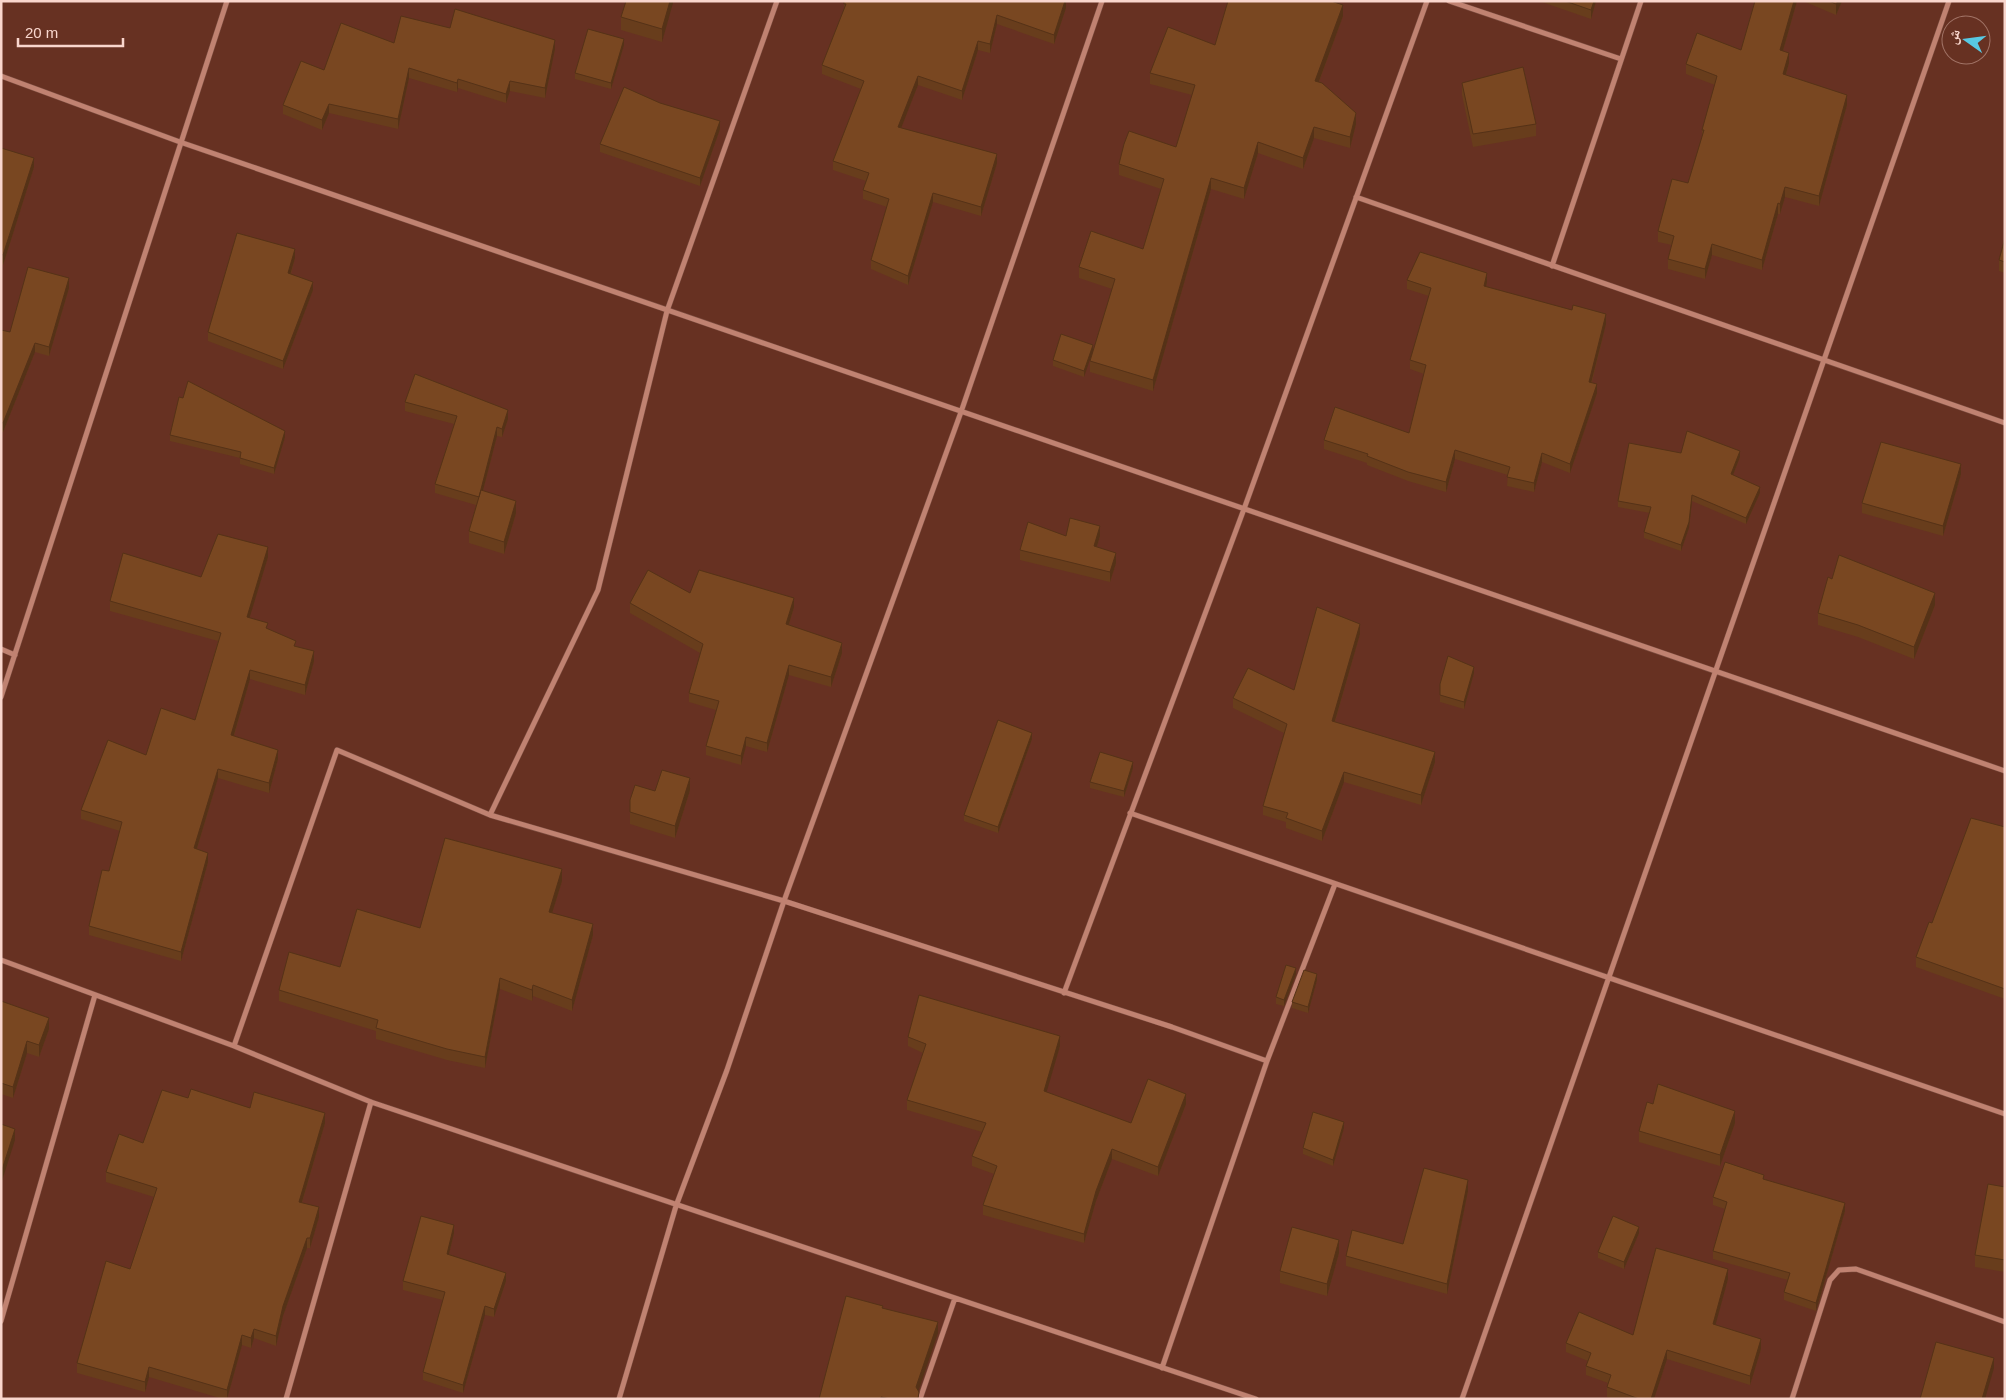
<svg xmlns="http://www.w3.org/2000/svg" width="2006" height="1400" font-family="Helvetica,'Noto Naskh Arabic',sans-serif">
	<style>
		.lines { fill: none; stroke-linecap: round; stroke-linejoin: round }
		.minor-casing { stroke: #7a4c3f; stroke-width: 6 }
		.minor { stroke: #c08271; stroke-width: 5 }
		.wall { fill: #683d1c }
		.shaded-wall { fill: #553217 }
		.building { fill: #794721; stroke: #553217 }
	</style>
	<rect width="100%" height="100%" fill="#673122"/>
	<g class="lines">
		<!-- minor casing -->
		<g class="minor-casing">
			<path id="minor" d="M1449 1 1621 59
				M1 76 180 142 2005 771
				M1356 197 2005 423
				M1552 266 1641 1
				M1 649 15 655
				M1 697 227 1
				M1130 813 2005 1114
				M490 815 598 590 667 311 777 1
				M1 960 234 1046 371 1102 1256 1399
				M1064 993 1244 509 1427 1
				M234 1046 337 750 490 815 784 901 1172 1027 1267 1061 1335 884
				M1 1321 95 995
				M1162 1368 1267 1061
				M286 1399 371 1102
				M619 1399 676 1206 727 1070 784 901 961 412 1102 1
				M920 1399 955 1298
				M1462 1399 1949 1
				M1792 1399 1830 1280 1839 1270 1856 1269 2005 1322"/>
		</g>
		<!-- minor -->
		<use href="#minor" class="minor"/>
	</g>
	<!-- wall -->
	<path class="wall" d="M673 1 662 42 621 30V17Z
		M1066 1V8L1054 44 997 24 990 53 978 50 962 100 918 85 901 128 997 163 981 216 933 202 908 285 871 269V260L887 207 863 199V190L866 181 833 170V161L861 89 822 74V65L844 11V4Z
		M1539 1H1596L1591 19Z
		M1797 1 1783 51 1789 63 1786 75 1847 105 1819 206 1785 197 1780 214H1778L1762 270 1712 255 1705 279 1668 269V259L1672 245 1658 242V231L1688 183 1702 137V130L1715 85 1686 74V64L1741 50Z
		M1803 1H1842L1836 15Z
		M1343 16 1319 82 1356 124 1350 148 1314 138 1303 169 1258 153 1244 199 1211 189 1153 391 1090 372V361L1112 289 1079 278V267L1143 249 1161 189 1119 175V164L1176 147 1192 95 1150 84V73L1215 45Z
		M450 28 555 49 545 98 510 91 506 103 458 88 457 92 409 78 398 129 329 113 322 130 283 114V105L324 70 394 43Z
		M624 45 611 89 575 79V73Z
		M1462 83 1536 124V136L1473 147 1462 95Z
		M720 129 700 186 600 152V144Z
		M1 148 34 167 3 265 1 264Z
		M2005 238V273L1999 271V260Z
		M295 258 291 274 313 290 283 369 208 341V332Z
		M1407 280 1487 282 1486 286 1606 324 1592 382 1597 393 1570 473 1542 462 1534 492 1507 486 1508 475 1455 459 1446 492 1408 481 1367 465V463L1324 449V440L1409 433 1424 374 1410 369V360L1429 296 1407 289Z
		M69 288 49 356 35 352 3 432H1V330L10 332Z
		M1093 345 1084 377 1053 366V360Z
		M405 402 508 419 502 437 497 436 483 491 516 513 504 554 469 543V531L476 505 435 493V484L454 424 405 411Z
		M170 435 285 437 274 474 240 464V458L170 441Z
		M1681 453 1740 457 1733 475 1760 493 1746 524 1692 501 1689 528 1681 551 1644 538V532L1650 513 1618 507V501Z
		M1961 474 1943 536 1862 513V503Z
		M1066 536H1100L1097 547 1116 563 1110 582 1020 560V550Z
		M268 557 249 618 296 646 314 661 305 695 250 679 234 736 278 759 269 793 218 778 197 849 208 862 181 961 89 935V926L109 871 120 831 81 819V810L146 755 195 720 218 641 110 611V601L201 577Z
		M690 593 794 607 789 625 842 653 831 687 789 675 767 752 746 746 741 765 706 755V746L716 710 689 702V693L700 653 630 613V603Z
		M1935 605 1914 659 1858 637 1818 625V613Z
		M1360 634 1335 722 1435 762 1421 805 1344 782 1322 841 1286 828V822L1263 815V806L1284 733 1233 708V698L1294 690Z
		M1474 673 1464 709 1440 702V684Z
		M1032 739 998 833 964 821V815Z
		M1133 768 1124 797 1090 788V782Z
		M690 790 675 838 630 824V800L655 791Z
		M2005 827V999L1916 967V957L1932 923Z
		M562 881 552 913 593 935 572 1011 533 996 532 1001 500 989 485 1068 447 1060 376 1039V1031L279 1001V990L340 967 420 928Z
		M1296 974 1284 1006 1276 1004V997Z
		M1317 980 1308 1013 1292 1008V1002Z
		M1 1001 49 1029 39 1057 27 1053 13 1098 1 1094Z
		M908 1037 1060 1046 1046 1092 1131 1123 1186 1104 1158 1176 1112 1159 1096 1201 1084 1243 983 1215V1205L994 1174 972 1166V1156L982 1132 907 1110V1100L923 1053 908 1046Z
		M188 1098 250 1108 325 1123 302 1203 319 1217 310 1248H307L283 1316 276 1346 254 1338 251 1348 242 1345 227 1399H223L149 1377 145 1392 77 1373V1363L130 1269 154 1197 106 1182V1172L143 1143Z
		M1735 1123 1720 1166 1639 1142V1131Z
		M1344 1128 1333 1166 1303 1154V1148Z
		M1764 1179 1845 1211 1816 1311 1784 1300V1292L1788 1280 1713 1259V1251L1725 1209 1713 1205V1197Z
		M2005 1187V1272L1975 1267V1255Z
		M1468 1191 1447 1294 1346 1266V1256L1403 1244Z
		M454 1233 449 1254 506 1281 494 1317 485 1315 463 1393 423 1380V1372L443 1300 403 1290V1281Z
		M1639 1233 1624 1269 1598 1258V1252Z
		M1339 1253 1327 1296 1280 1283V1271Z
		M1728 1279 1715 1325 1761 1349 1750 1385 1667 1359 1654 1399H1613L1607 1397V1387L1608 1383 1586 1375V1366L1588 1361 1566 1352V1343L1633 1335Z"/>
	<!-- shaded-wall -->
	<path class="shaded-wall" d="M670 1H673V3L662 42V29Z
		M1065 1H1066V8L1054 44V35Z
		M1594 1H1596L1591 19V10Z
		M1794 1H1797L1780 61V50Z
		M1838 1H1842L1836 15V4Z
		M1343 5V16L1315 92V81Z
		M997 15V24L990 53V44Z
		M624 39V45L611 89V83Z
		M555 40V49L545 98V88Z
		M978 41V50L962 100V91Z
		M1789 53V63L1783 84V74Z
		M409 68V78L398 129V119Z
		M918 76V85L898 136V127Z
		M458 79V88L457 92V83Z
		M510 81V91L506 103V94Z
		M1847 95V105L1819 206V196Z
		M329 104V113L322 130V120Z
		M1356 113V124L1350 148V137Z
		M720 121V129L700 186V178Z
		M1314 127V138L1303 169V158Z
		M1258 142V153L1244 199V188Z
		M997 154V163L981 216V207Z
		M34 158V167L3 265V255Z
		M1211 178V189L1153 391V380Z
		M1785 187V197L1780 214V204Z
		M933 193V202L908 285V276Z
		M1778 203V214L1762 270V260Z
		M1712 244V255L1705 279V269Z
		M295 249V258L288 282V273Z
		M1487 273V282L1484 295V286Z
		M69 278V288L49 356V347Z
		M313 282V290L283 369V361Z
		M1606 314V324L1589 391V382Z
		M35 343V352L3 432V423Z
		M1093 345V351L1084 377V371Z
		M1597 384V393L1570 473V464Z
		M508 410V419L502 437V429Z
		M497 427V436L479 506V497Z
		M285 431V437L274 474V468Z
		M1455 450V459L1446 492V482Z
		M1740 451V457L1731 480V474Z
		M1542 453V462L1534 492V483Z
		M1961 464V474L1943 536V526Z
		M1760 487V493L1746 524V518Z
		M1692 495V501L1689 528 1681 551V545Z
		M516 501V513L504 554V542Z
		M1100 526V536L1094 556V546Z
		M268 547V557L247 626V617Z
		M1116 553V563L1110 582V572Z
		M1935 593V605L1914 659V647Z
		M794 598V607L786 634V624Z
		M1360 624V634L1332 731V721Z
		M842 643V653L831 687V677Z
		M314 651V661L305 695V685Z
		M789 665V675L767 752V743Z
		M1474 667V673L1464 709V702Z
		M250 670V679L231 745V735Z
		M1032 733V739L998 833V827Z
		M746 737V746L741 765V756Z
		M278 750V759L269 793V783Z
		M1435 752V762L1421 805V795Z
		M1133 762V768L1124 797V791Z
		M218 769V778L194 858V848Z
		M1344 772V782L1322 841V831Z
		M690 778V790L675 838V826Z
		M208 853V862L181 961V952Z
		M562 869V881L549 923V912Z
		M593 924V935L572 1011V1000Z
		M1296 968V974L1284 1006V1000Z
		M1317 974V980L1308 1013V1007Z
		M500 978V989L485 1068V1057Z
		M533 985V996L532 1001V990Z
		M49 1018V1029L39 1057V1045Z
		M1060 1036V1046L1044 1101V1091Z
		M27 1041V1053L13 1098V1087Z
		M1186 1094V1104L1158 1176V1167Z
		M1735 1111V1123L1720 1166V1155Z
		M325 1113V1123L299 1212V1202Z
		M1344 1122V1128L1333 1166V1160Z
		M15 1129V1140L1 1184V1173Z
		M1112 1149V1159L1096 1201 1084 1243V1234L1096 1191Z
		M1468 1180V1191L1447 1294V1284Z
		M1845 1203V1211L1816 1311V1303Z
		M319 1207V1217L310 1248V1238Z
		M454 1225V1233L447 1262V1254Z
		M1639 1227V1233L1624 1269V1262Z
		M307 1238V1248L283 1316 276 1346V1336L283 1306Z
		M1339 1240V1253L1327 1296V1284Z
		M1728 1269V1279L1713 1334V1324Z
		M506 1273V1281L494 1317V1309Z
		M485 1306V1315L463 1393V1385Z
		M938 1322V1333L916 1398V1387Z
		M254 1329V1338L251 1348V1338Z
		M242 1335V1345L227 1399V1390Z
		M1761 1339V1349L1750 1385V1376Z
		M1667 1350V1359L1654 1399H1651Z
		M1994 1358V1368L1985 1399H1982Z
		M149 1367V1377L145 1392V1382Z"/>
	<!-- building -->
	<path class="building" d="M626 1H670L662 29 621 17Z
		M844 1H1065L1054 35 997 15 990 44 978 41 962 91 918 76 898 127 997 154 981 207 933 193 908 276 871 260 889 199 863 190 869 173 833 161 864 81 822 65 846 4H844Z
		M1228 1H1331L1343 5 1315 81 1322 83 1356 113 1350 137 1314 127 1303 158 1258 142 1244 188 1211 178 1153 380 1090 361 1115 279 1079 267 1091 231 1143 249 1164 179 1119 164 1124 144 1129 131 1176 147 1195 85 1150 73 1168 27 1215 45Z
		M1565 1H1594L1591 10Z
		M1755 1H1794L1780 50 1789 53 1783 74 1847 95 1819 196 1785 187 1780 204 1778 203 1762 260 1712 244 1705 269 1668 259 1674 236 1658 231 1672 179 1688 183 1704 130H1702L1717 76 1686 64 1697 33 1741 50Z
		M1829 1H1838L1836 4Z
		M455 9 555 40 545 88 510 81 506 94 458 79 457 83 409 68 398 119 329 104 322 120 283 105 301 61 324 70 341 23 394 43 401 16 450 28Z
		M588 29 624 39 611 83 575 73Z
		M1523 67 1536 124 1473 134 1462 83Z
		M624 87 660 103 720 121 700 178 600 144Z
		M1 148 34 158 3 255 1 254Z
		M237 233 295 249 288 273 313 282 283 361 208 332Z
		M2005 238V262L1999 260Z
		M1420 252 1487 273 1484 286 1572 310 1573 305 1606 314 1589 382 1597 384 1570 464 1542 453 1534 483 1507 477 1510 467 1455 450 1446 482 1408 472 1367 456 1368 454 1324 440 1335 407 1409 433 1426 365 1410 360 1431 288 1407 280Z
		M28 267 69 278 49 347 35 343 3 423 1 422V330L10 332Z
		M1061 334 1093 345 1084 371 1053 360Z
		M415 374 508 410 502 429 497 427 479 497 435 484 457 416 405 402Z
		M188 381 285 431 274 468 240 458 241 452 170 435 179 397 183 398Z
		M1687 431 1740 451 1731 474 1760 487 1746 518 1692 495 1689 522 1681 545 1644 532 1651 507 1618 501 1629 443 1681 453Z
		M1881 442 1961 464 1943 526 1862 503Z
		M481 490 516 501 504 542 469 531Z
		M1070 518 1100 526 1094 546 1116 553 1110 572 1020 550 1028 522 1066 536Z
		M218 534 268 547 247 617 268 623 266 628 296 641 294 646 314 651 305 685 250 670 231 735 278 750 269 783 218 769 194 848 208 853 181 952 89 926 102 870 109 871 122 822 81 810 108 740 146 755 161 708 195 720 221 633 110 601 123 553 201 577Z
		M1839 555 1935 593 1914 647 1858 625 1818 613 1828 577 1832 579Z
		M648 570 690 593 699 570 794 598 786 624 842 643 831 677 789 665 767 743 746 737 741 756 706 746 719 701 689 693 703 644 630 603Z
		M1317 607 1360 624 1332 721 1435 752 1421 795 1344 772 1322 831 1286 818 1288 813 1263 806 1287 724 1233 698 1248 668 1294 690Z
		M1448 656 1474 667 1464 702 1440 695V684Z
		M998 720 1032 733 998 827 964 815Z
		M1100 752 1133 762 1124 791 1090 782Z
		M662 770 690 778 675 826 630 812V800L635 785 655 791Z
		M1971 818 2005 827V989L1916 957 1929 922 1932 923Z
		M445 838 562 869 549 912 593 924 572 1000 533 985 532 990 500 978 485 1057 447 1049 376 1028 378 1020 279 990 289 952 340 967 357 909 420 928Z
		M1286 965 1296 968 1284 1000 1276 997Z
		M1304 970 1317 974 1308 1007 1292 1002Z
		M919 995 1060 1036 1044 1091 1131 1123 1148 1079 1186 1094 1158 1167 1112 1149 1096 1191 1084 1234 983 1205 997 1166 972 1156 986 1123 907 1100 926 1044 908 1037Z
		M1 1001 49 1018 39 1045 27 1041 13 1087 1 1083Z
		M1658 1084 1735 1111 1720 1155 1639 1131 1647 1102 1653 1104Z
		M191 1089 250 1108 254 1092 325 1113 299 1202 319 1207 310 1238H307L283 1306 276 1336 254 1329 251 1338 242 1335 227 1390 149 1367 145 1382 77 1363 106 1261 130 1269 157 1188 106 1172 119 1134 143 1143 162 1090 188 1098Z
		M1313 1112 1344 1122 1333 1160 1303 1148Z
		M1 1124 15 1129 1 1173Z
		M1725 1162 1764 1175 1763 1179 1845 1203 1816 1303 1784 1292 1790 1273 1713 1251 1727 1202 1713 1197Z
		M1424 1168 1468 1180 1447 1284 1346 1256 1352 1230 1403 1244Z
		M1988 1184 2005 1187V1260L1975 1255Z
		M421 1216 454 1225 447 1254 506 1273 494 1309 485 1306 463 1385 423 1372 445 1292 403 1281Z
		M1613 1216 1639 1227 1624 1262 1598 1252Z
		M1292 1227 1339 1240 1327 1284 1280 1271Z
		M1656 1248 1728 1269 1713 1324 1761 1339 1750 1376 1667 1350 1651 1399H1639L1607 1387 1611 1375 1586 1366 1591 1353 1566 1343 1579 1312 1633 1335Z
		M846 1296 883 1306 882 1308 938 1322 916 1387 919 1392 918 1399H890L881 1397V1399H819Z
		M1936 1342 1994 1358 1982 1399H1920Z"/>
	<!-- border -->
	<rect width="2006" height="1400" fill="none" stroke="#f9d6cd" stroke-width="5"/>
	<!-- north arrow -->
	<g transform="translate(1966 40) rotate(284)"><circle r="24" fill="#673122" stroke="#a17366"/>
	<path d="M0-4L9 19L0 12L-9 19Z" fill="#58c9e3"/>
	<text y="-8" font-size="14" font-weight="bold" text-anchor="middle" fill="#f9d6cd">ش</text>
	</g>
	<!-- scale -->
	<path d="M18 38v8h105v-8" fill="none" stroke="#f9d6cd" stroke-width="2.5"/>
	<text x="25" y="38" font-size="15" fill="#f9d6cd" stroke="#673122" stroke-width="4" paint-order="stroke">20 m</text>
</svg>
